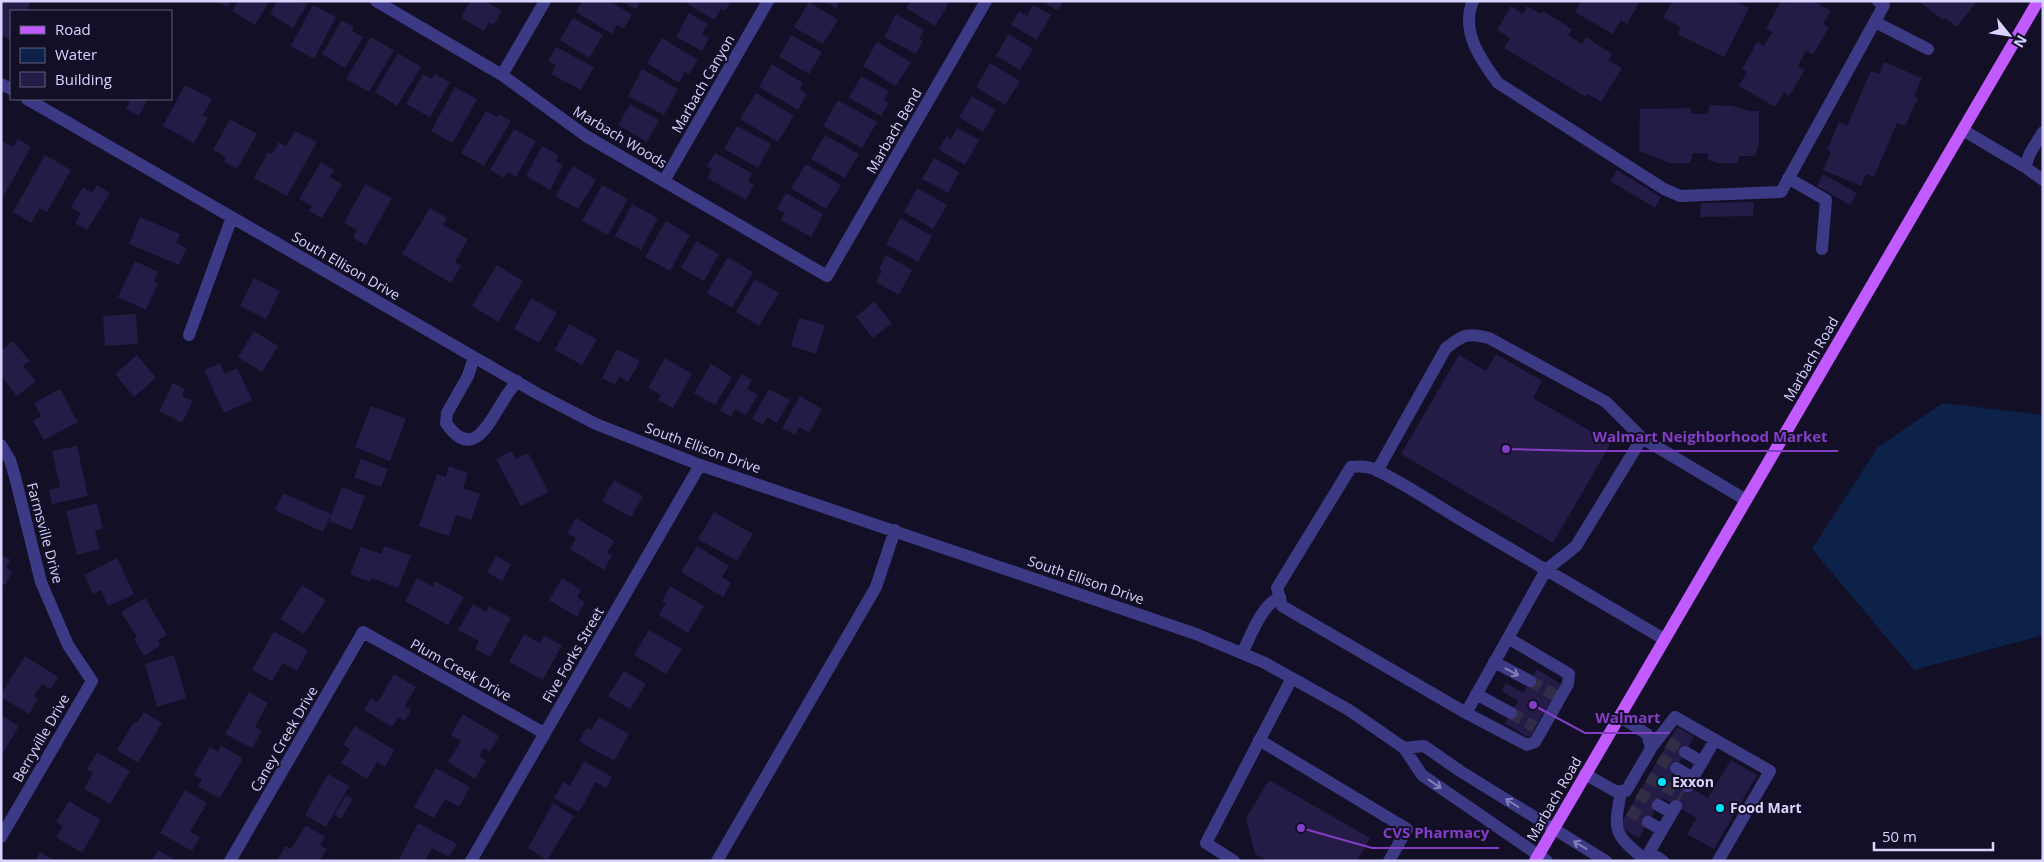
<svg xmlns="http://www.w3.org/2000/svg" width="2044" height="862" font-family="'Open Sans',sans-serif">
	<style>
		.water { fill: #0c2248 }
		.building { fill: #241b47 }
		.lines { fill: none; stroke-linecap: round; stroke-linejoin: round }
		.minor-tunnel { stroke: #312d47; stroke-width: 12; stroke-dasharray: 12 6; stroke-linecap: butt }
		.minor { stroke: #3d3a85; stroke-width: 12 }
		.major { stroke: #c25bff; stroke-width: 12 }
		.oneway { stroke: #837fbc }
		.poi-dot { fill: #00e5ff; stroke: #130f26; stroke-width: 2 }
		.labels { text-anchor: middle; stroke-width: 4; stroke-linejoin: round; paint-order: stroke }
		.street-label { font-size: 14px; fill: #d9d4ff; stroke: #130f26 }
		.poi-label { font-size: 14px; font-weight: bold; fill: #d9d4ff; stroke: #130f26; text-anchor: start }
		.leader { fill: none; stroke: #843dc5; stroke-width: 2 }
		.callout-dot { fill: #843dc5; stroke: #130f26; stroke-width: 2 }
		.callout-label { font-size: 15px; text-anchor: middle; font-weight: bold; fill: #843dc5; stroke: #130f26; stroke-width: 4; stroke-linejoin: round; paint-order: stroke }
	</style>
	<rect width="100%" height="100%" fill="#130f26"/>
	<!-- water -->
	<path class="water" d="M1943 403 2043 415V635L1914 670 1812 549 1878 447Z"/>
	<!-- building -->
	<path class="building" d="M1 1H31L26 11H11V36L9 39 1 35Z
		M217 1H231L227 7Z
		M238 1H269L255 25 232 11Z
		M277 1 308 3 293 28 270 14Z
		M470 1H485L502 11 494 25 489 22 484 31 461 18Z
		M582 1H610L632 15 624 29 617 25 612 34 576 12Z
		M621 1H640L636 9Z
		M683 1H731L725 11 721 9 714 20Z
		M825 1H840L836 8Z
		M911 1H945L949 3 935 26 906 8Z
		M1042 1H1063L1058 11Z
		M1581 1H1640L1627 24 1621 20 1613 34 1575 12Z
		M1672 1H1735L1749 8 1724 57 1677 34 1681 27 1663 18Z
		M1781 1 1787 4 1789 1H1814L1831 11 1823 24 1829 27 1813 55 1806 51 1798 66 1805 70 1789 96 1784 93 1775 107 1739 86 1747 72 1742 69 1757 42 1764 46 1772 32 1766 28Z
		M1918 1H1977L1957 27 1945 18 1943 20Z
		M809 2 838 20 823 44 794 27Z
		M313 5 336 17 314 59 291 46Z
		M1033 5 1051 15 1037 40 1011 25 1019 11 1027 16Z
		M1511 6 1523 14 1527 6 1541 14 1543 11 1572 29 1568 35 1582 44 1586 37 1612 54 1608 60 1622 68 1601 102 1588 94 1586 97 1504 48 1510 38 1497 30Z
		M689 13 708 24 702 34 709 38 702 51 676 37Z
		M896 14 924 30 919 39 923 41 916 54 884 37Z
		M573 18 603 35 589 58 560 40Z
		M342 20 354 27 352 31 363 37 345 68 322 54Z
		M1008 34 1033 49 1020 70 996 56Z
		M791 35 822 52 809 74 779 57Z
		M371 37 394 50 369 92 346 79Z
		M662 38 698 60 689 74 685 72 679 83 647 63Z
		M877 42 911 62 896 86 863 66Z
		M556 47 594 67 581 90 551 74 556 65 548 61Z
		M398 53 421 67 397 106 375 92Z
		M1884 62 1922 78 1914 96 1918 98 1905 126 1897 123 1874 177 1866 174 1861 186 1823 170 1831 152 1827 150 1839 122 1847 126 1871 71 1879 74Z
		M990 63 1020 81 1005 105 976 87Z
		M772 64 803 83 800 89 807 94 798 110 759 87Z
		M642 69 678 89 664 115 628 96Z
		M423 74 432 79 435 74 450 82 430 117 406 104Z
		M861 76 889 91 884 100 889 103 881 116 849 98Z
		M185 85 212 99 203 115 208 118 194 143 163 126Z
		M455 87 477 99 453 143 431 131Z
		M756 93 794 116 778 142 740 119Z
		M972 96 996 110 983 132 959 117Z
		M131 99H148L139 116 126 109Z
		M838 100 877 122 862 148 823 126Z
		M630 104 659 120 647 142 618 125Z
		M1710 105 1732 106 1750 111H1759V143L1755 156H1740L1738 163H1718L1708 160V154L1693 153 1690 163H1670L1639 151 1640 109 1691 108V114H1707Z
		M486 111 497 117 499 114 511 121 484 166 461 153Z
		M230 119 257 134 237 169 224 162 226 157 213 150Z
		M737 126 771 144 758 168 724 149Z
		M957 128 979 140 965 165 939 150 946 136 951 139Z
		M514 129 536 141 516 177 508 172 504 178 490 170Z
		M295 131 317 142 287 196 254 178 268 152 272 154 279 142 286 146Z
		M825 135 859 154 845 178 811 159Z
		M18 139 31 147 1 201V141L13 147Z
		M542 146 559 155 556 161 563 165 550 190 526 176Z
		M715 153 752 173 748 182 754 185 746 200 707 178 712 169 707 166Z
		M45 155 71 170 47 212 40 208 31 223 13 212Z
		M934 158 959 172 948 193 922 179Z
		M321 162 334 170 330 177 342 184 322 218 309 211 312 206 299 199Z
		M806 164 841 185 826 209 791 188Z
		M573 166 596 180 578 209 555 196Z
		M1617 170 1661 197 1655 208 1610 181Z
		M1823 174 1857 193 1850 205 1817 186Z
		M365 184 392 198 366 245 353 238 357 230 344 223Z
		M97 185 110 193 87 230 75 223 81 213 71 207 83 187 92 193Z
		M602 185 628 199 608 235 582 221Z
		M917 188 947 205 933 229 904 212Z
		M786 193 823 214 811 237 781 220 784 213 777 209Z
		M1754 202 1753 216 1700 217 1701 203Z
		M632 204 658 218 641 250 615 236Z
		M430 208 447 218 443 225 468 239 455 262 461 266 451 283 402 254Z
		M140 217 180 234 176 243 187 248 179 265 129 244Z
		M900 218 932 236 918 262 886 244Z
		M666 221 690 235 670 271 645 257Z
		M696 241 719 254 704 281 681 268Z
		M886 255 912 270 899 295 876 282 882 271 879 269Z
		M728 257 753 272 732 308 707 293Z
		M135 261 158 272 154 281 158 283 146 310 118 297Z
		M497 265 523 281 498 322 472 306Z
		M254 278 280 291 266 319 240 306Z
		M755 279 779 293 759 326 736 312Z
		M531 298 557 313 539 343 514 329Z
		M874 301 892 323 873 338 856 317Z
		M136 314 138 344 105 346 103 316Z
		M799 318 825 325 816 354 791 346Z
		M569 324 597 339 582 365 555 350Z
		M254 331 278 346 262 372 238 357Z
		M13 341 30 361 23 366 36 381 17 396 1 376V351Z
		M617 349 640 361 628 382 619 377 615 385 602 378Z
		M1496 354 1542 381 1533 398 1611 443 1553 543 1401 454 1459 355 1486 371Z
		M137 355 156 378 134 397 115 374Z
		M665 358 692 374 673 408 658 400 661 395 648 388Z
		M220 363 225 374 237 368 252 400 224 413 204 370Z
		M711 364 732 377 715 405 694 393Z
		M742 374 752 380 747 389 758 395 746 415 735 409 731 417 720 410Z
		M173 383 185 389 182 396 193 401 182 423 159 411Z
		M60 389 78 422 44 440 33 421 41 416 34 403Z
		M769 389 790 400 777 423 767 417 763 425 752 419Z
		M800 396 822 409 809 433 799 427 795 435 782 428Z
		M371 406 406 419 390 461 355 447Z
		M77 446 88 496 52 504 49 490 60 487 52 451Z
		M511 451 516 459 528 453 549 492 521 506 496 459Z
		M361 459 388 469 381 487 354 477Z
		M449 466 468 473 463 488 480 494 471 520 456 515 449 536 419 526 437 474 446 477Z
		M614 480 643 496 631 517 602 501Z
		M342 487 365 496 352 530 329 521Z
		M283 493 331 514 323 532 275 510Z
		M97 503 103 529 95 531 100 549 77 555 66 511Z
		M714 512 753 534 737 561 698 539Z
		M576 518 614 541 607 553 612 555 604 570 570 549 576 538 567 533Z
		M385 546 411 556 398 588 372 578 370 582 350 574 361 547 381 554Z
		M697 546 729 566 722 577 731 583 723 597 681 572Z
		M1 555 11 560 6 568 13 572 5 585 1 583Z
		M496 556 511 564 502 581 487 572Z
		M117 558 134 594 108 606 101 590 93 594 84 575Z
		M417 578 433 587 435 581 464 597 448 625 405 601Z
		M562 578 581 590 577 597 585 602 577 617 549 600Z
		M302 585 326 600 304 634 280 619Z
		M670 586 704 606 688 633 659 615 666 603 662 601Z
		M145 598 167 635 158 640 160 646 144 656 134 639 137 637 121 612Z
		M473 604 486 612 489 606 511 618 490 657 475 649 479 641 458 630Z
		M649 630 682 649 666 674 634 655Z
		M274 631 308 650 297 671 283 663 272 681 252 670Z
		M524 634 540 643 544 636 562 645 543 680 509 662Z
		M174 655 186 698 157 707 145 664Z
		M25 656 58 677 51 689 42 684 34 696 38 699 29 714 1 697V694Z
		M1537 669 1561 684 1529 738 1505 723 1518 701 1502 691 1506 683 1523 693Z
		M624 671 646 684 630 709 608 696Z
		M394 674 416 687 405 706 411 710 405 721 398 717 392 727 364 710 371 698 378 702Z
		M249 692 268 703 255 727 262 731 252 748 225 734Z
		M144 712 162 723 138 763 117 750 134 722 137 723Z
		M463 714 499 736 490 752 484 748 479 756 486 760 475 779 448 762 461 741 451 735Z
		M1 715 19 726 1 756Z
		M599 717 629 734 614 761 579 741 587 728 591 730Z
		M355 726 394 750 385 767 377 762 367 779 341 763 350 749 343 745Z
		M1677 727 1694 737 1671 776 1708 798 1731 760 1757 775 1714 849 1687 834 1697 818 1662 798 1639 838 1619 827Z
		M221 746 243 758 220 798 198 787 202 780 194 775 210 747 218 752Z
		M97 752 130 771 110 804 84 789 93 773 87 769Z
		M584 761 612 777 606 788 596 782 579 812 554 798 563 782 570 786Z
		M436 768 470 787 459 807 445 799 434 818 414 807Z
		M328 774 349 786 326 827 305 815Z
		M1269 780 1370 838 1357 861H1267L1255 854 1246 818Z
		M185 790 207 803 190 832 200 837 192 851 160 833Z
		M346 795 353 799 341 819 334 815Z
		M69 801 101 820 82 853 56 837 63 826 56 822Z
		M553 803 574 816 547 860 528 848Z
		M418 823 457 844 449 857 432 848 425 861H398Z
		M306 825 325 837 320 845 327 849 319 861H277L285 846 291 849Z
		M158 850 177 861H152Z
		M40 852 55 861H35Z"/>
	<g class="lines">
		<!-- minor-tunnel -->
		<path class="minor-tunnel" d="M1530 681 1555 695
			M1511 713 1535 727
			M1668 742 1685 752
			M1659 758 1676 768
			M1648 777 1682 796
			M1638 793 1658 805
			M1629 810 1648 822"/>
		<!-- minor -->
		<path class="minor" d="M376 1 502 75 586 136 827 276 986 1
			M1473 1C1460 31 1481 60 1498 83L1664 189 1680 196 1781 192 1884 5 1878 1
			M1875 22 1928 49
			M502 75 545 1
			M1 84 11 89
			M27 99 538 394 596 424 700 465 1196 634 1265 663 1349 710 1404 748 1422 775 1547 861
			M1963 130 2025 167 2030 153 2043 132
			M2025 167 2043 180
			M1788 178 1826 200 1822 249
			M664 181 768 1
			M189 335 232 217
			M474 357 468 376 447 413 446 423C472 461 488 425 503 401 507 394 512 388 517 381
			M1 445 10 460 15 477 41 582 68 645 92 681 1 837
			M1377 471 1446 348C1463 335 1467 332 1489 338L1606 402 1642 438
			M1664 639C1599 601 1533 562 1468 524 1439 507 1406 484 1376 470 1368 466 1360 466 1351 467L1277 588 1282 606 1466 713 1546 570 1576 546 1642 438 1746 500
			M1242 653C1252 634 1260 607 1280 597
			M1494 662 1530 681
			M1476 694 1511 713
			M1466 713 1527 745 1535 742 1568 684 1569 674 1508 638
			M1259 740 1407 829 1389 861
			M1404 748 1424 746 1460 771 1606 861
			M1651 748 1675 717 1770 771 1718 861
			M1685 752 1702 762
			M1676 768 1693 778
			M1585 774 1615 791H1626L1649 752 1651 748 1647 734 1619 716
			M1688 786 1715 740
			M1621 791C1614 831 1612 832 1644 859
			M1658 805 1672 813
			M1648 822 1662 830
			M1647 856 1676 806
			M1643 860 1647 856 1657 857 1663 861
			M230 861 363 632 544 733
			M471 861 700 465
			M717 861 876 587 895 530
			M1234 861 1206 843 1292 678"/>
		<!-- major -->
		<path class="major" d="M1535 861 2038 1"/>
	</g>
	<!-- one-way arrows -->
	<defs><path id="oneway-shaft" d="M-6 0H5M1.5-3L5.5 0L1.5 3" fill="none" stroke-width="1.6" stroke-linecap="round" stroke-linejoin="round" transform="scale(1.25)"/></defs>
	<g class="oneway">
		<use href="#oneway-shaft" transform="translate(1512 672) rotate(28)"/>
		<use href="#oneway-shaft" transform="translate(1435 784) rotate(35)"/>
		<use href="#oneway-shaft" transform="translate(1512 803) rotate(-148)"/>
		<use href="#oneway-shaft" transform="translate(1580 845) rotate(-149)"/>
	</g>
	<!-- markers -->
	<g class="poi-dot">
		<circle cx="1662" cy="782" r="5"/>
		<circle cx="1720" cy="808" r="5"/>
	</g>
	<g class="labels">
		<!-- street labels -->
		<g class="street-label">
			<text transform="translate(703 84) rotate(-60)" y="5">Marbach Canyon</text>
			<text transform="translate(894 131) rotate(-60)" y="5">Marbach Bend</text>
			<text transform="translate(620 137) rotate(31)" y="5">Marbach Woods</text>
			<text transform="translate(346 266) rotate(30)" y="5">South Ellison Drive</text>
			<text transform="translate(1811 359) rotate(-60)" y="5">Marbach Road</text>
			<text transform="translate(703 448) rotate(20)" y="5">South Ellison Drive</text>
			<text transform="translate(45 533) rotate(75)" y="5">Farmsville Drive</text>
			<text transform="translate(1086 580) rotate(19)" y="5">South Ellison Drive</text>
			<text transform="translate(573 655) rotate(-60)" y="5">Five Forks Street</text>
			<text transform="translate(461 670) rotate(29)" y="5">Plum Creek Drive</text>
			<text transform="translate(41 738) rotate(-60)" y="5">Berryville Drive</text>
			<text transform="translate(284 739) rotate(-60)" y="5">Caney Creek Drive</text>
			<text transform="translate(1554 799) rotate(-60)" y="5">Marbach Road</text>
		</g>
		<!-- poi labels -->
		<g class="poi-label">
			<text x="1672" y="787">Exxon</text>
			<text x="1730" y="813">Food Mart</text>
		</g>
	</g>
	<!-- callouts -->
	<path class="leader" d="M1506 449L1583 451H1838M1533 705L1585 733H1670M1301 828L1372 848H1499"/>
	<g class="callout-dot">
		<circle cx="1506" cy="449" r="5"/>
		<circle cx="1533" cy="705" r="5"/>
		<circle cx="1301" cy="828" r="5"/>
	</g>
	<g class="callout-label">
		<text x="1710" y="442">Walmart Neighborhood Market</text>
		<text x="1628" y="723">Walmart</text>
		<text x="1436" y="838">CVS Pharmacy</text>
	</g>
	<!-- border -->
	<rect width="2044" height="862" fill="none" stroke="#d9d4ff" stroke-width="5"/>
	<!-- legend -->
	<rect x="10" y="10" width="162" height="90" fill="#130f26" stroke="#625e7d"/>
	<rect x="20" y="26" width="25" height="8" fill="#c25bff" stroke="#625e7d"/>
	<text x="55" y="35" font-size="15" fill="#d9d4ff">Road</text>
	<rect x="20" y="48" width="25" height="15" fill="#0c2248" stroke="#625e7d"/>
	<text x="55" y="60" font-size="15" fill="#d9d4ff">Water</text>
	<rect x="20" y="72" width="25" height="15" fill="#241b47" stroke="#625e7d"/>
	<text x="55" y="85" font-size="15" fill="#d9d4ff">Building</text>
	<!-- north arrow -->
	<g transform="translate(2009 35) rotate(120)" stroke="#130f26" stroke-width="4" paint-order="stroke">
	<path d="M0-4L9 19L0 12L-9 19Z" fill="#d9d4ff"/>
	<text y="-8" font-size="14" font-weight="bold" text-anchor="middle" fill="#d9d4ff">N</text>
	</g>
	<!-- scale -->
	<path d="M1874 842v8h119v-8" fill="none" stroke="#d9d4ff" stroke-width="2.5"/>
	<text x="1882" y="842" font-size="15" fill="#d9d4ff" stroke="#130f26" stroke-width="4" paint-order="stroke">50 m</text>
</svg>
